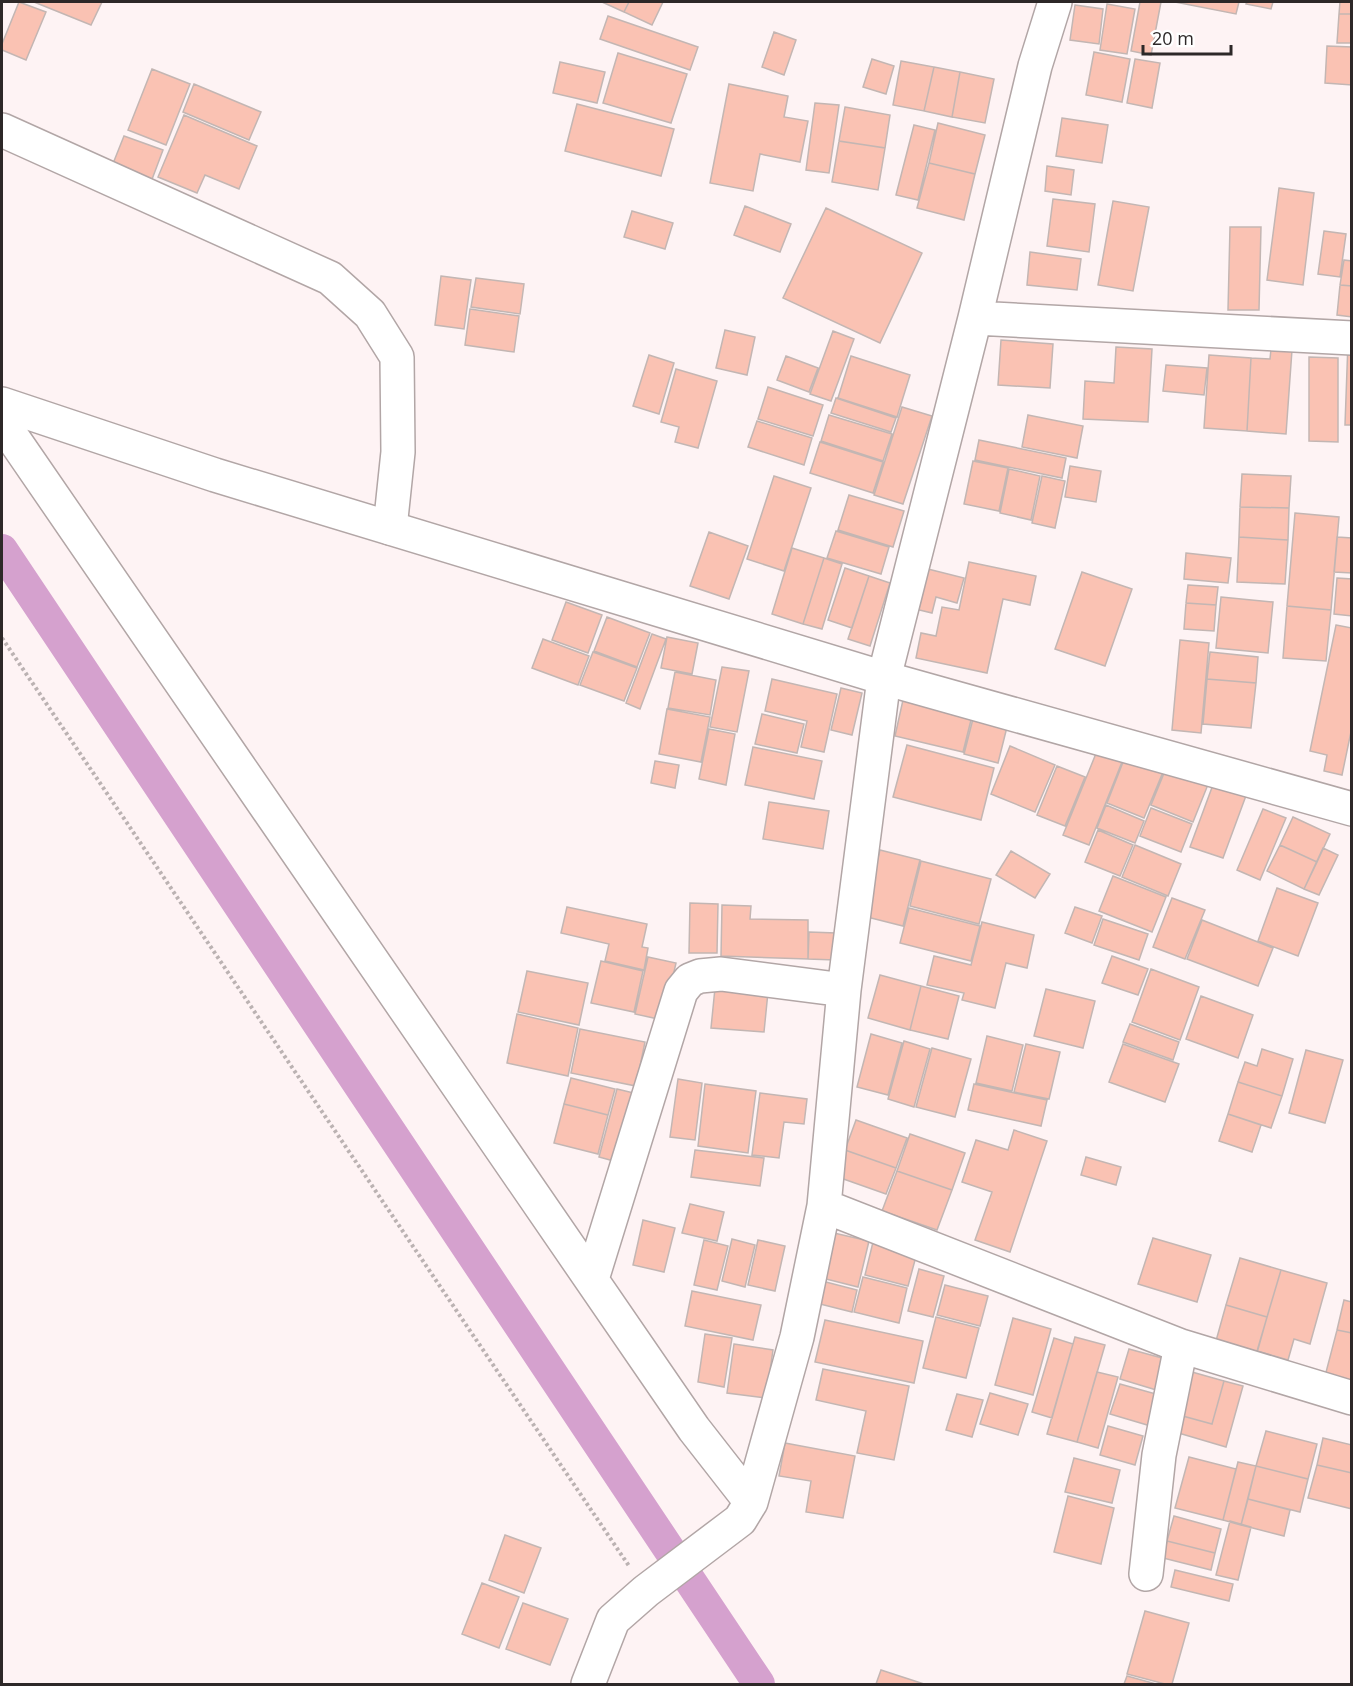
<svg xmlns="http://www.w3.org/2000/svg" width="1353" height="1686" font-family="'Open Sans',sans-serif">
	<style>
		.lines { fill: none; stroke-linecap: round; stroke-linejoin: round }
		.canal { stroke: #d5a1ce; stroke-width: 32 }
		.building { fill: #fac2b3; stroke: #c3b6b3; stroke-width: 1.5 }
		.minor-casing { stroke: #b2a6a6; stroke-width: 36 }
		.tertiary-casing { stroke: #b2a6a6; stroke-width: 36 }
		.path { stroke: #bbb2b2; stroke-width: 4; stroke-dasharray: 3 3; stroke-linecap: butt }
		.minor { stroke: #fff; stroke-width: 33 }
		.tertiary { stroke: #fff; stroke-width: 33 }
	</style>
	<rect width="100%" height="100%" fill="#fef3f4"/>
	<g class="lines">
		<!-- canal -->
		<path class="canal" d="M2 550 759 1684"/>
	</g>
	<!-- building -->
	<path class="building" d="M19 2 46 12 26 60 2 50V44Z
		M34 2H102L91 25Z
		M602 2H629L624 12Z
		M629 2H663L652 25 624 12Z
		M1140 2H1161L1151 55 1131 51Z
		M1175 2H1239L1236 14Z
		M1247 2H1273L1271 9 1246 4Z
		M1340 2H1352V14H1339Z
		M1107 4 1135 9 1127 54 1100 50Z
		M1075 5 1103 9 1099 44 1070 40Z
		M1339 14H1352V43H1337Z
		M608 16 698 47 690 70 600 39Z
		M774 32 796 40 784 75 762 67Z
		M1327 46 1352 47V85L1325 83Z
		M1094 52 1130 59 1122 102 1086 95Z
		M618 53 687 74 671 123 603 103Z
		M872 59 894 66 886 94 863 87Z
		M1135 59 1160 63 1152 108 1127 103Z
		M901 61 934 67 924 111 893 105Z
		M560 62 605 72 597 103 553 93Z
		M934 67 960 72 952 117 924 111Z
		M152 69 190 84 166 145 128 130Z
		M960 72 994 79 985 123 952 117Z
		M194 84 261 112 249 140 183 112Z
		M729 84 788 96 784 117 808 121 800 162 760 154 753 191 710 183Z
		M815 103 839 105 829 173 806 170Z
		M577 104 674 129 661 176 565 151Z
		M845 107 890 115 885 148 839 141Z
		M184 115 257 146 239 189 205 175 197 193 158 177Z
		M1062 118 1108 125 1102 163 1056 156Z
		M938 123 985 135 975 174 929 163Z
		M914 125 935 130 918 200 896 195Z
		M124 136 163 150 151 182 112 166Z
		M839 141 885 148 878 190 832 182Z
		M929 163 975 174 964 220 917 208Z
		M1047 166 1074 170 1071 195 1045 191Z
		M1279 188 1314 193 1303 285 1267 280Z
		M1053 199 1095 204 1089 252 1047 246Z
		M1113 201 1149 207 1133 291 1098 285Z
		M745 206 791 224 780 252 734 235Z
		M826 208 922 253 880 343 783 298Z
		M632 211 673 223 665 249 624 237Z
		M1230 227H1261L1259 310H1228Z
		M1324 231 1346 234 1340 277 1318 274Z
		M1030 252 1081 259 1077 290 1027 285Z
		M1344 260 1352 261V286L1340 285Z
		M441 276 471 280 464 329 435 325Z
		M476 278 524 284 520 314 471 307Z
		M1340 285 1352 286V317L1337 315Z
		M470 309 519 316 514 352 465 345Z
		M725 330 755 337 747 375 716 368Z
		M833 331 854 339 831 401 810 394Z
		M1001 340 1053 344 1050 388 998 385Z
		M1348 342H1352V425H1345Z
		M1116 347 1152 349 1148 422 1083 419 1085 381 1114 383Z
		M1271 349 1292 350 1286 434 1247 431 1251 358 1270 359Z
		M649 355 674 363 659 414 633 406Z
		M1209 355 1251 358 1247 431 1204 428Z
		M786 356 818 368 809 392 777 380Z
		M851 356 910 375 897 417 838 398Z
		M1309 357 1338 358V442L1309 441Z
		M1166 365 1207 368 1204 395 1163 391Z
		M676 369 717 381 698 448 675 442 679 427 661 422Z
		M768 387 823 405 813 436 758 419Z
		M836 398 896 418 891 432 831 413Z
		M902 407 932 416 903 504 874 495Z
		M829 415 892 434 883 461 821 441Z
		M1028 415 1083 426 1077 458 1022 447Z
		M757 421 812 438 804 465 748 447Z
		M979 440 1066 458 1062 478 975 460Z
		M820 442 883 462 873 493 810 473Z
		M973 461 1008 468 999 511 964 504Z
		M1070 466 1101 471 1096 502 1065 497Z
		M1009 469 1040 476 1031 520 1000 513Z
		M1242 474 1291 476 1289 508 1240 507Z
		M774 476 811 488 784 571 747 559Z
		M1042 476 1065 481 1055 528 1032 523Z
		M849 495 904 511 893 547 838 530Z
		M1240 507 1289 508 1288 540 1239 537Z
		M1295 513 1339 517 1331 610 1287 606Z
		M836 531 889 547 881 574 827 558Z
		M709 532 748 546 729 599 690 586Z
		M1239 537 1288 540 1285 584 1237 582Z
		M1337 537 1352 538V573L1334 572Z
		M792 548 824 558 803 624 772 614Z
		M1186 553 1231 558 1228 583 1184 579Z
		M824 558 842 564 822 629 803 624Z
		M969 562 1036 576 1030 605 1003 599 987 673 916 658 921 633 936 636 942 607 959 610Z
		M920 567 964 578 957 603 936 597 932 613 911 608Z
		M845 568 869 576 852 628 828 620Z
		M1082 572 1132 589 1105 666 1055 649Z
		M869 576 890 583 870 646 848 639Z
		M1337 578 1352 579V616L1334 614Z
		M1188 585 1218 587 1216 605 1186 603Z
		M1221 597 1273 602 1268 653 1216 648Z
		M566 602 602 615 588 653 552 640Z
		M1186 603 1216 605 1214 631 1184 629Z
		M1287 606 1331 610 1326 661 1283 658Z
		M607 617 650 633 637 667 594 651Z
		M1336 625 1352 628V727L1342 775 1324 771 1327 755 1310 751Z
		M652 634 666 639 640 709 626 703Z
		M667 637 698 643 692 674 661 668Z
		M543 639 589 656 578 685 532 668Z
		M1180 640 1209 643 1201 733 1172 730Z
		M593 652 637 668 624 701 580 685Z
		M1210 652 1258 657 1256 683 1207 679Z
		M722 667 749 671 737 732 710 727Z
		M675 672 716 680 710 715 668 708Z
		M772 679 837 694 824 752 801 747 807 721 765 711Z
		M1207 679 1256 683 1251 728 1203 724Z
		M841 688 862 693 852 735 831 730Z
		M903 700 972 716 963 752 895 736Z
		M667 709 710 717 701 762 659 754Z
		M762 714 804 724 797 753 755 744Z
		M974 715 1008 723 998 763 964 754Z
		M709 729 735 734 726 785 699 779Z
		M907 745 994 768 981 820 893 797Z
		M1010 746 1055 765 1035 812 991 794Z
		M753 747 822 761 814 799 745 785Z
		M1097 751 1122 762 1089 845 1063 835Z
		M1125 757 1163 772 1144 818 1107 803Z
		M655 761 679 765 675 788 651 783Z
		M1057 766 1085 777 1065 826 1037 815Z
		M1167 766 1209 782 1193 822 1151 805Z
		M1214 782 1247 793 1223 858 1190 847Z
		M769 802 829 811 823 849 763 839Z
		M1106 805 1144 821 1135 843 1097 828Z
		M1151 808 1192 824 1181 852 1140 836Z
		M1263 809 1286 818 1260 880 1237 870Z
		M1293 817 1330 834 1317 862 1280 845Z
		M1098 830 1133 845 1120 876 1085 862Z
		M1135 845 1181 864 1168 896 1122 877Z
		M1280 845 1317 862 1304 889 1267 871Z
		M1323 848 1338 855 1319 895 1304 889Z
		M880 850 920 860 903 926 863 916Z
		M1011 851 1050 874 1035 898 996 875Z
		M921 861 991 879 979 924 910 906Z
		M1113 876 1166 897 1152 932 1099 911Z
		M1277 888 1318 903 1298 956 1258 941Z
		M1172 898 1205 910 1185 959 1153 947Z
		M690 903 718 904 717 953H689Z
		M722 905 751 906 750 919 808 920V959L721 956Z
		M567 907 647 924 642 947 648 948 644 970 605 961 609 944 561 933Z
		M1075 907 1102 916 1092 943 1065 933Z
		M909 908 980 926 971 961 900 943Z
		M1103 919 1148 934 1139 960 1094 945Z
		M1202 920 1273 948 1258 986 1187 959Z
		M982 922 1034 935 1027 968 1006 963 995 1008 962 1000 964 993 927 985 934 956 971 965Z
		M809 932 836 933 835 960 808 959Z
		M1112 956 1148 969 1138 995 1102 983Z
		M648 957 676 963 663 1020 635 1014Z
		M601 961 643 971 634 1012 591 1003Z
		M1151 969 1199 987 1180 1040 1132 1022Z
		M527 971 588 983 579 1025 518 1012Z
		M880 975 921 986 910 1030 868 1018Z
		M921 986 959 996 948 1039 910 1030Z
		M715 988 768 992 764 1032 711 1028Z
		M1046 989 1095 1001 1083 1048 1034 1036Z
		M1201 996 1253 1015 1238 1058 1186 1039Z
		M517 1014 578 1028 568 1076 507 1063Z
		M1130 1024 1179 1042 1173 1060 1123 1042Z
		M580 1029 645 1042 636 1086 571 1073Z
		M871 1034 902 1043 888 1095 857 1087Z
		M987 1036 1023 1045 1012 1091 976 1083Z
		M904 1041 930 1049 914 1107 888 1099Z
		M1026 1044 1060 1052 1049 1099 1014 1092Z
		M1123 1044 1179 1064 1165 1102 1109 1082Z
		M932 1048 971 1059 955 1117 916 1107Z
		M1262 1049 1293 1059 1282 1096 1238 1082 1245 1062 1257 1066Z
		M1306 1050 1343 1060 1325 1123 1289 1113Z
		M571 1078 615 1089 608 1115 564 1104Z
		M678 1079 702 1083 695 1140 670 1137Z
		M1238 1082 1282 1096 1271 1128 1228 1114Z
		M705 1084 756 1091 748 1153 698 1146Z
		M974 1084 1047 1100 1041 1126 968 1110Z
		M617 1089 638 1094 621 1163 599 1157Z
		M760 1093 807 1099 804 1124 784 1122 779 1158 752 1155Z
		M564 1104 608 1115 598 1154 554 1143Z
		M1228 1114 1261 1125 1252 1152 1219 1141Z
		M856 1120 907 1138 896 1168 845 1150Z
		M1014 1130 1047 1141 1010 1252 975 1240 992 1192 962 1182 976 1140 1008 1150Z
		M910 1134 965 1153 952 1190 897 1171Z
		M695 1150 764 1158 760 1186 691 1177Z
		M845 1150 896 1168 886 1194 835 1176Z
		M1086 1157 1121 1167 1116 1185 1081 1175Z
		M897 1171 952 1190 937 1230 882 1211Z
		M690 1204 724 1212 717 1241 682 1233Z
		M643 1220 675 1228 664 1272 633 1265Z
		M834 1233 869 1241 858 1287 822 1278Z
		M874 1238 918 1249 908 1286 865 1275Z
		M1153 1238 1211 1255 1197 1302 1138 1284Z
		M732 1239 755 1245 745 1287 722 1281Z
		M704 1240 728 1246 717 1290 694 1285Z
		M758 1240 785 1246 775 1291 748 1285Z
		M1240 1258 1281 1270 1267 1317 1226 1305Z
		M919 1269 944 1276 933 1317 908 1311Z
		M1281 1270 1327 1283 1310 1344 1294 1339 1288 1360 1257 1351Z
		M863 1277 907 1288 899 1323 854 1312Z
		M822 1281 857 1290 852 1312 816 1303Z
		M945 1285 988 1296 980 1326 937 1315Z
		M692 1291 761 1305 753 1340 685 1326Z
		M1344 1300 1352 1302V1333L1337 1330Z
		M1226 1305 1267 1317 1255 1360 1214 1348Z
		M936 1317 979 1328 966 1378 923 1368Z
		M1013 1318 1051 1329 1033 1395 995 1385Z
		M825 1320 923 1341 914 1383 815 1362Z
		M1337 1330 1352 1333V1387L1324 1380Z
		M705 1334 732 1338 724 1387 698 1382Z
		M1075 1337 1105 1345 1077 1442 1047 1434Z
		M1054 1338 1073 1344 1052 1418 1032 1412Z
		M734 1344 773 1350 766 1398 727 1393Z
		M1129 1349 1173 1361 1163 1392 1120 1379Z
		M823 1369 909 1386 894 1460 857 1453 866 1411 816 1400Z
		M1097 1372 1118 1377 1098 1448 1077 1442Z
		M1192 1372 1224 1381 1212 1424 1179 1415Z
		M1224 1381 1243 1386 1226 1447 1175 1432 1179 1415 1212 1424Z
		M1120 1384 1163 1396 1154 1427 1110 1414Z
		M990 1393 1028 1404 1018 1435 980 1424Z
		M957 1394 983 1400 972 1437 946 1430Z
		M1108 1426 1143 1436 1135 1465 1100 1455Z
		M1266 1431 1317 1444 1308 1479 1256 1466Z
		M1323 1438 1352 1445V1473L1317 1465Z
		M785 1443 855 1456 843 1518 806 1512 811 1481 779 1476Z
		M1189 1457 1236 1469 1223 1520 1175 1508Z
		M1074 1458 1120 1470 1112 1503 1065 1492Z
		M1238 1462 1256 1466 1241 1525 1223 1520Z
		M1317 1465 1352 1473V1509L1308 1498Z
		M1256 1466 1308 1479 1300 1512 1248 1499Z
		M1068 1496 1114 1508 1101 1564 1054 1552Z
		M1248 1499 1290 1510 1284 1536 1241 1525Z
		M1174 1516 1221 1529 1215 1553 1167 1541Z
		M1230 1521 1251 1527 1238 1580 1216 1575Z
		M505 1535 541 1548 524 1593 489 1580Z
		M1167 1541 1215 1553 1211 1570 1163 1558Z
		M1175 1570 1233 1584 1229 1601 1171 1587Z
		M482 1583 519 1597 499 1648 462 1634Z
		M523 1603 568 1619 550 1665 506 1649Z
		M1145 1611 1189 1623 1172 1684H1165L1127 1674Z
		M881 1670 924 1684H876Z
		M1127 1676 1156 1684H1124Z"/>
	<g class="lines">
		<!-- minor casing -->
		<g class="minor-casing">
			<path id="minor" d="M2 130 330 278 370 314 397 357 398 452 390 528
				M975 318 1352 338
				M2 422 694 1429 751 1502
				M824 1206 1181 1346 1352 1398
				M592 1279 681 991 690 980 700 976 721 974 844 990
				M1146 1574 1159 1455 1181 1346
				M588 1684 613 1620 646 1591 740 1520 751 1502 797 1337 824 1206 844 990 884 678 975 318 1035 66 1055 2"/>
		</g>
		<!-- tertiary casing -->
		<g class="tertiary-casing">
			<path id="tertiary" d="M2 404 215 475 884 678 1352 809"/>
		</g>
		<!-- path -->
		<path class="path" d="M2 638 629 1566"/>
		<!-- minor -->
		<use href="#minor" class="minor"/>
		<!-- tertiary -->
		<use href="#tertiary" class="tertiary"/>
	</g>
	<!-- border -->
	<rect width="1353" height="1686" fill="none" stroke="#2d2828" stroke-width="6"/>
	<!-- scale -->
	<path d="M1143 45v9h88v-9" fill="none" stroke="#2d2828" stroke-width="3"/>
	<text x="1152" y="45" font-size="18" fill="#2d2828" stroke="#ffffff" stroke-width="4.5" paint-order="stroke">20 m</text>
</svg>
